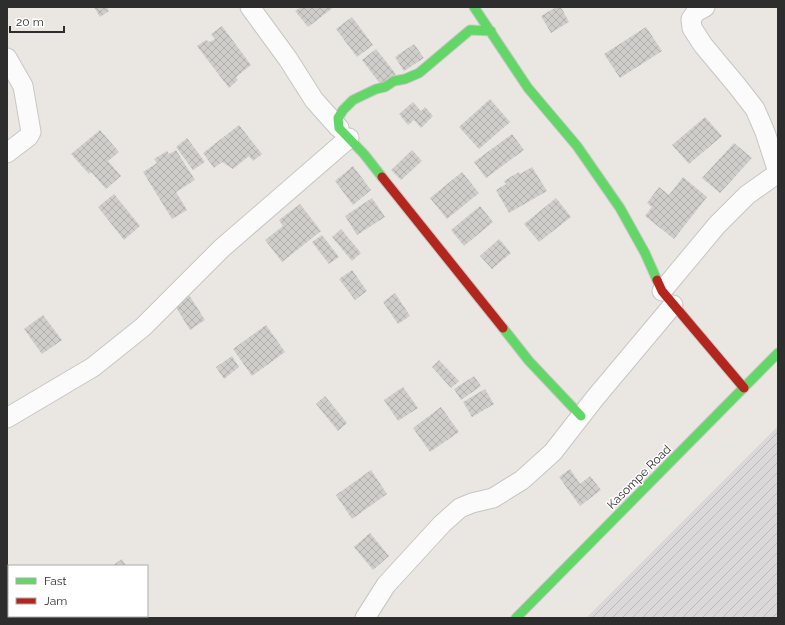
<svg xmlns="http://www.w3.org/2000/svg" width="785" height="625" font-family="Raleway,sans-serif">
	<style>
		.industrial { fill: url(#industrial-furrows) }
		.building { fill: url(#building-cross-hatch) }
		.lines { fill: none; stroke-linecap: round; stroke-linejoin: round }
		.street-casing { stroke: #c6c6c5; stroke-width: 21 }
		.fast-casing { stroke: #c6c6c5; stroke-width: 11 }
		.jam-casing { stroke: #c6c6c5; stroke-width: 11 }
		.street { stroke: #fcfbfb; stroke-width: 19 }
		.fast { stroke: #63d668; stroke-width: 9 }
		.jam { stroke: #b3261e; stroke-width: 9 }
		.labels { text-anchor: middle; stroke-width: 3; stroke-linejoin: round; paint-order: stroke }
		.street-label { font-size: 12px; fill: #2d2d2d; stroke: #fff }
	</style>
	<defs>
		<pattern id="industrial-furrows" width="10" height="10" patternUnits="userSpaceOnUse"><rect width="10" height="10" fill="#dbd8da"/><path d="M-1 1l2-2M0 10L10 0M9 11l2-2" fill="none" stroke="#bcbabb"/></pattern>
		<pattern id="building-cross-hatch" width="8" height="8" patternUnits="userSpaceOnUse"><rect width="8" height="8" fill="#cfcdca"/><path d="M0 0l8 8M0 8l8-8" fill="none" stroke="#b2b0ae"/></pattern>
	</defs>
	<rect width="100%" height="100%" fill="#eae7e3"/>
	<!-- industrial -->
	<path class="industrial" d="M778 426V618H586Z"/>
	<!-- building -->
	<path class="building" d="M94 7H107L109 11 100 17Z
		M301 7H334L308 27 295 11Z
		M556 7H561L569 22 551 33 541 16Z
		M352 17 373 45 357 57 336 29Z
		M222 26 251 65 236 77 238 80 229 88 197 46 206 40 210 42 215 39 211 34Z
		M646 27 662 51 620 78 604 54Z
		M414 44 424 58 404 71 395 57Z
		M376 49 396 74 381 85 362 60Z
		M490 99 510 122 479 149 459 127Z
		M413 102 421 111 425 107 433 116 421 128 414 120 408 125 399 114Z
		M705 117 722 136 689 164 672 145Z
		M239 125 262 154 253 161 249 156 233 169 222 162 214 168 203 153Z
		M100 130 119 152 108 161 121 176 106 189 91 172 89 174 71 154Z
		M512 134 524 150 486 178 474 162Z
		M187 138 205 162 193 170 176 147Z
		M734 143 752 158 720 193 702 178Z
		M176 150 195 180 176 192 187 210 172 219 143 172 157 163 154 159 167 151 169 154Z
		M412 150 422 161 401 180 391 170Z
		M353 166 371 190 353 205 335 181Z
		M532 167 547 191 509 213 496 190 506 184 504 181 519 172 520 174Z
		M462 172 479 193 447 219 430 198Z
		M683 177 707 197 674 239 645 216 652 207 647 203 659 187 669 195Z
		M114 194 140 226 124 240 98 207Z
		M372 198 385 217 357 235 345 216Z
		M556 198 571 217 539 242 524 224Z
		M300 204 321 231 282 262 265 240 283 226 279 220Z
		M480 206 493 222 464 246 451 230Z
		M341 229 361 253 352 261 332 237Z
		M322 235 339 257 329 264 312 242Z
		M499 239 511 253 492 269 480 256Z
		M352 270 367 291 355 300 339 279Z
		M395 293 410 316 398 324 383 302Z
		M189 295 205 320 190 330 174 304Z
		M43 315 62 340 42 354 24 329Z
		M266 325 285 352 252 376 233 349Z
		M232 356 239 367 224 379 216 367Z
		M439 360 459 381 451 388 432 367Z
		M474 376 481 386 461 400 454 389Z
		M403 387 418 408 398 421 384 400Z
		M485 389 494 404 472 417 463 402Z
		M325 396 347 423 338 431 316 404Z
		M441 407 459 432 430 452 413 428Z
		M570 469 580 484 590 476 601 490 580 506 559 477Z
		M371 470 387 494 352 519 336 495Z
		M370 533 389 556 373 570 354 547Z
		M122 559 126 566H112Z
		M39 616H103L100 618H36Z"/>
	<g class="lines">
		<!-- street casing -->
		<g class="street-casing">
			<path id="street" d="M250 7 288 59 314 100 339 128
				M705 7 696 12 691 19 692 28 703 45 738 87 755 109 765 132 778 172
				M7 58 23 86 31 132 28 137 7 153
				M662 291 717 225 747 195 778 173
				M7 418 93 367 143 327 222 248 349 138
				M365 618 386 585 442 524 460 508 472 503 493 498 522 480 553 452 595 398 673 305"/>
		</g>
		<!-- fast casing -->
		<g class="fast-casing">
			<path id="fast" d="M474 7 528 88 577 146 620 208 645 253 657 280
				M382 177 364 154 339 128 338 118 343 110 353 100 376 89 385 87 394 81 405 79 419 73 470 30 491 31
				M503 328 529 361 581 416
				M516 618 778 353"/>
		</g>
		<!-- jam casing -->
		<g class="jam-casing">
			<path id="jam" d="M382 177 503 328
				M657 280 662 291 744 388"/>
		</g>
		<!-- street -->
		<use href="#street" class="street"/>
		<!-- fast -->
		<use href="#fast" class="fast"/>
		<!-- jam -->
		<use href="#jam" class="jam"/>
	</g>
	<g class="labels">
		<!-- street labels -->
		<g class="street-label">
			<text transform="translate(639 477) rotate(-45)" y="4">Kasompe Road</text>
		</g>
	</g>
	<!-- border -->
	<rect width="785" height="625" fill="none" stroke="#2d2d2d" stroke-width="16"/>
	<!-- legend -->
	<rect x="8" y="565" width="140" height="52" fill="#ffffff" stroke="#ababab"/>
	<rect x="16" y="578" width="20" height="6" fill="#63d668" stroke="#ababab"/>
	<text x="44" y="585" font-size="12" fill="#2d2d2d">Fast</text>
	<rect x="16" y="598" width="20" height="6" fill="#b3261e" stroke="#ababab"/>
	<text x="44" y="605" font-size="12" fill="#2d2d2d">Jam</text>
	<!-- scale -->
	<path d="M10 26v6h54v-6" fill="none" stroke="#2d2d2d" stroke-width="2"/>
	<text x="16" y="26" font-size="12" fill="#2d2d2d" stroke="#ffffff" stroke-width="3" paint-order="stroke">20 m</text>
</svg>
